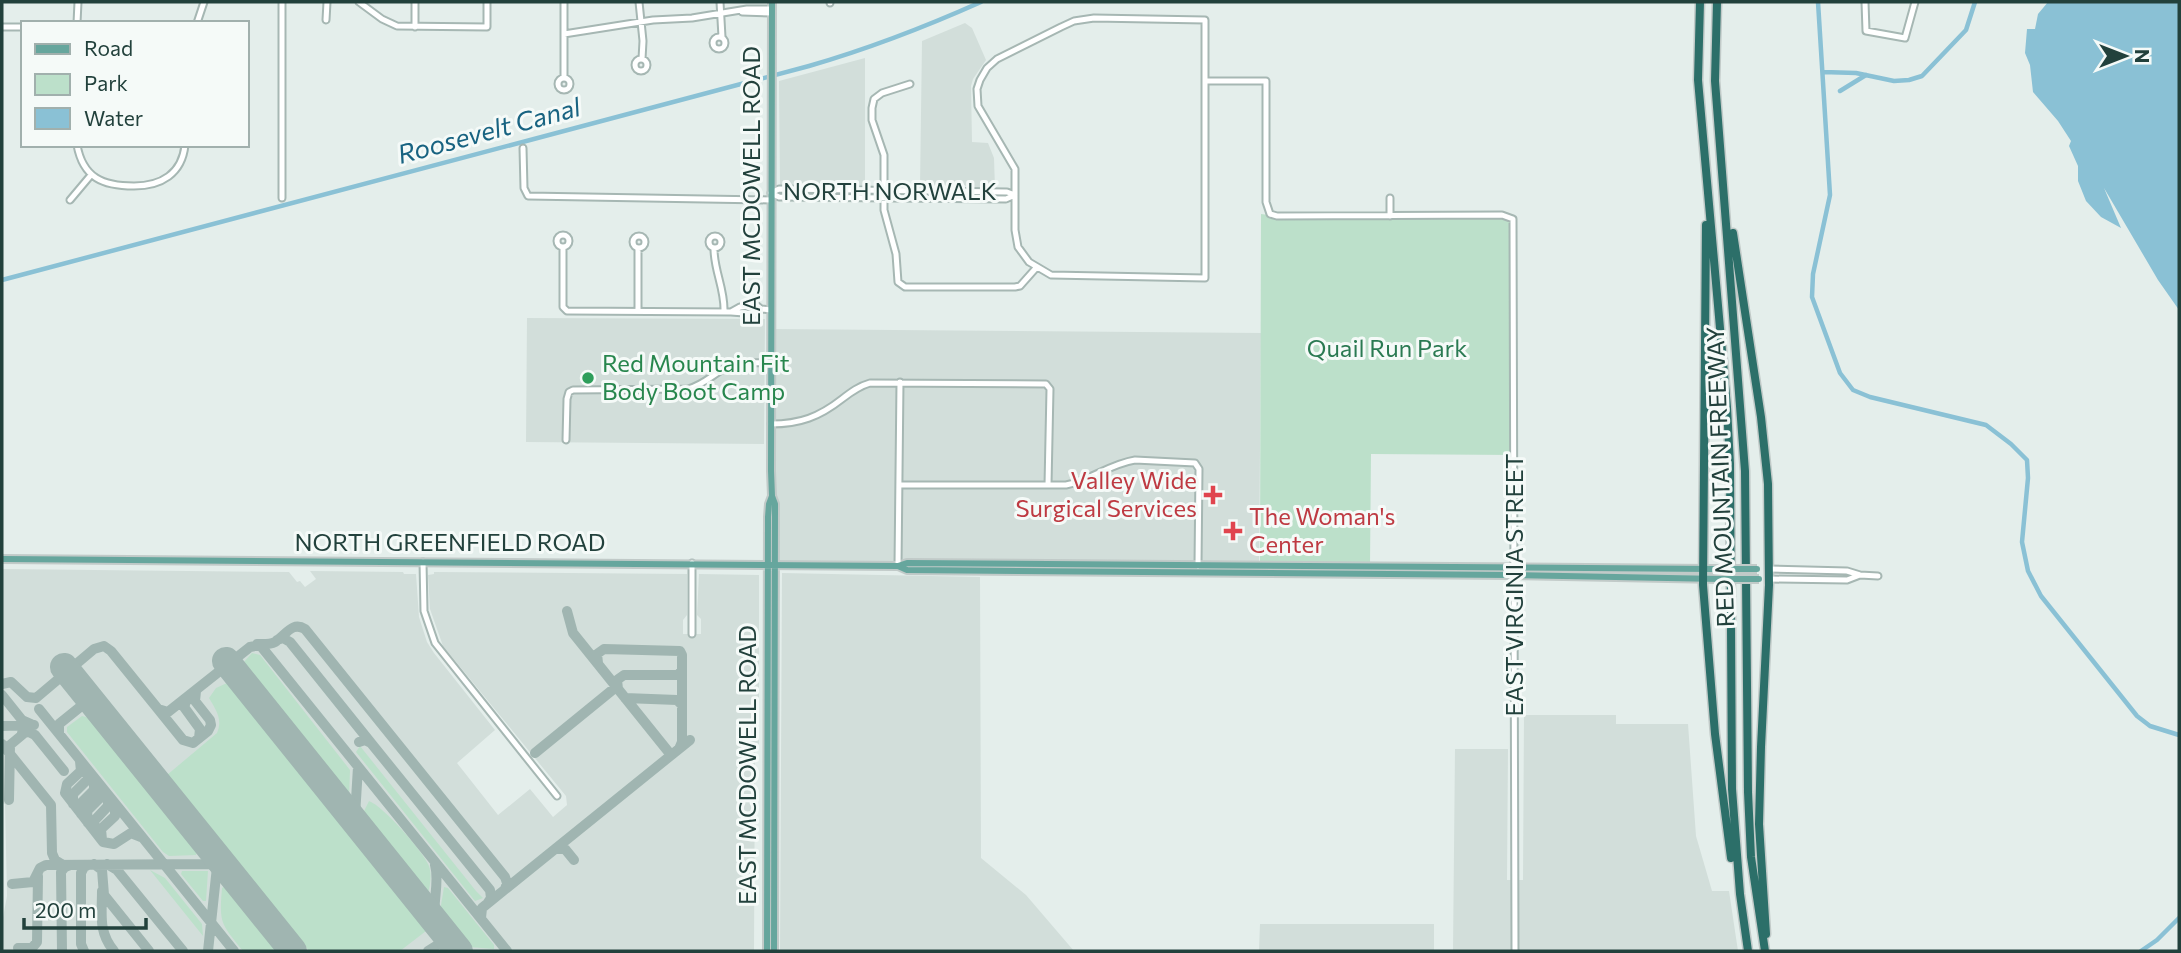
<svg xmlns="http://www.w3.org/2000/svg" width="2181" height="953" font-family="Commissioner,sans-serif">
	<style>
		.built { fill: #d2deda }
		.green { fill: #bce0ca }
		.water { fill: #8ac1d5 }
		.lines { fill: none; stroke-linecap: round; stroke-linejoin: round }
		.canal { stroke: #8ac1d5; stroke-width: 4.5 }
		.taxiway { stroke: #a0b5b1; stroke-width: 10 }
		.runway { stroke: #a0b5b1; stroke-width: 28 }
		.minor-casing { stroke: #a6b7b3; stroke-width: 9 }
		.major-casing { stroke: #c1cac8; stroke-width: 10 }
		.highway-casing { stroke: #c1cac8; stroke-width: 11 }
		.minor { stroke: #fff; stroke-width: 5 }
		.major { stroke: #66a69d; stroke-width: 6 }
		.highway { stroke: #2c6f69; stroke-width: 8 }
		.major-bridge-casing { stroke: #c1cac8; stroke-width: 10; stroke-linecap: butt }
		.major-bridge { stroke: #66a69d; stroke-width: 6 }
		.leisure-dot { fill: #2e9e5b; stroke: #f5faf8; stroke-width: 2.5 }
		.health-dot { fill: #e0444e; stroke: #f5faf8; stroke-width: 2.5 }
		.labels { text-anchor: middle; stroke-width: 6; stroke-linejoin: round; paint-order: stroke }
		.street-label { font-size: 24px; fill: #22413c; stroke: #f5faf8 }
		.park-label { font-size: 24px; fill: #2a7a52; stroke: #f5faf8 }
		.leisure-label { font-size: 24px; fill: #27864d; stroke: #f5faf8; text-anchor: start }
		.health-label { font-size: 24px; fill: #be3a42; stroke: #f5faf8; text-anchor: end }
		.water-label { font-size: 26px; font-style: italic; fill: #186381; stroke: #f5faf8 }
	</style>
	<rect width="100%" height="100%" fill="#e4eeeb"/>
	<!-- built -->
	<path class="built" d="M965 23 972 28 986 60 973 79 971 86 972 142 988 143 994 158 995 189H969L961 182H953L945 188 920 187 922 41Z
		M865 58V188H857L845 180 837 182 833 187 780 185 779 81Z
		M527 318 765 319 764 444 526 442Z
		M771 329 1261 333 1259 566 775 564Z
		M2 569 289 572 297 582 300 581 305 587 316 579 310 571 403 572 404 574H416L419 617 427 642 434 653 495 730 457 763 498 815 530 789 553 817 567 805 566 796 443 646 430 609 428 575 434 574V572L687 574V615L683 620V634H701V619L697 615 699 574 759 575V745H755L754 951H2V923L7 896 5 804 2 803Z
		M782 573 980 577 981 858 1026 895 1074 951H780Z
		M1524 715H1616V724H1688L1696 836 1712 891H1729L1738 951H1453L1455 749H1508L1507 880H1523Z
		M1260 924H1434V951H1259Z"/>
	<!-- green -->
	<path class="green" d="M1261 214 1277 216 1502 215 1513 219 1515 455 1371 454 1370 567 1260 566Z
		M252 653 260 655 350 770 349 798 243 667V663Z
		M227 683 237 691 425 924 426 931 400 951H309L167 775 217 733C223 719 216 710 209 698L216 688Z
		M82 716 90 718 197 851 196 855 169 856 163 852 67 732V727Z
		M360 746 476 891 483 898 475 901 356 752Z
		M369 801C383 806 423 851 429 866 432 875 430 886 428 894L365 818 364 811Z
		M150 870 165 878 202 924 203 936Z
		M182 871H208L206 901H203L181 874Z
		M225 886 277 951H243C221 923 219 924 222 888Z
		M444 887 448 888 494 945V949L469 947 440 911Z"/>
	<!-- water -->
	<path class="water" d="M2048 2H2179V310L2158 280 2104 188 2121 228 2101 217 2086 201 2078 181V166L2069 146 2071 141 2058 121 2033 92 2030 65 2025 53 2027 29H2035L2038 14Z"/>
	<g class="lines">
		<!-- canal -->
		<path class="canal" d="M1818 2 1830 195 1813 274 1812 297 1840 373 1853 390 1870 397 1986 425 2011 444 2027 460 2028 478 2022 542 2028 571 2041 596 2137 716 2150 726 2179 735
			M1823 72 1856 73 1894 81 1909 80 1922 76 1966 30 1975 2
			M1840 91 1866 75
			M2 280 809 66C868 49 925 27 981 2
			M2141 951 2157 940 2179 918"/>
		<!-- taxiway -->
		<path class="taxiway" d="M567 611 573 633 671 755
			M277 640 283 638 290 642 371 743
			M257 644C263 644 269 645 275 642 286 635 292 621 305 629L505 877 507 883 505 889
			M598 663 597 654 604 649 680 651 682 655V742L679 749
			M2 684 11 682 27 697 36 698 94 649 104 646 111 651 158 709 168 712 250 647 260 645 507 951
			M618 689 617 680 624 675H678L682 670
			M2 695 22 720 31 724
			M625 698 677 700 682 705
			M187 699 184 707 200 729 199 738
			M39 709 234 951
			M158 709 183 740 193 743 208 731 211 725 210 720 195 701 196 691
			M2 726 34 725
			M22 733 29 732 35 735 64 771
			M59 734V724L90 699
			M359 742 365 740 371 743 490 890 491 898 487 904
			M2 744 51 805 52 853 55 860 63 865
			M535 753 616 687
			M80 761 81 771 67 784 65 793 103 842 114 844 131 833 141 837
			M358 767 355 816 359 826
			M9 800 10 745 34 725
			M73 804V794L88 779 86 768
			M81 814 79 805 94 790V778
			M88 823 87 811 102 796 100 785
			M95 831 94 821 108 806V796
			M102 840 101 829 115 816V805
			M555 849H565L574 860
			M94 864 102 870 104 895 149 951
			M107 864 117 870 183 951
			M12 884 33 882 40 868 46 865 215 864 228 871
			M102 891C102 914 98 932 114 951
			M481 918 482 908 690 740
			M435 921C432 902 440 883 435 865
			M18 948H32L37 942 38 876
			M62 951 61 872 65 867 70 865
			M84 951 81 944V873L84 867 88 865
			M208 951 217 867V861L212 851
			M428 951 444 941 456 947"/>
		<!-- runway -->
		<path class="runway" d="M226 661 459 951
			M64 667 293 951"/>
		<!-- minor casing -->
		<g class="minor-casing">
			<path id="minor" d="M359 2 382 19 397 26 487 27V2
				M564 2V78
				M639 2 643 41 642 59
				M720 2 722 37
				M1865 2 1866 31 1905 38 1915 2
				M830 3V2
				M742 12 772 13
				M1094 18 1205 20V278L1051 275 1029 262 1018 247 1015 230V169L978 106 977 89 980 80 987 68 997 59 1061 27 1074 21Z
				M326 20 327 2
				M77 23 78 2
				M197 23 204 2
				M2 27H23
				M415 27V2
				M564 34 653 20 692 18 747 9H772
				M713 43a6 6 0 1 1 12 0a6 6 0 1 1-12 0Z
				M635 65a6 6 0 1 1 12 0a6 6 0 1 1-12 0Z
				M558 84a6 6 0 1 1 12 0a6 6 0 1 1-12 0Z
				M1205 81H1266V202L1270 214 1277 216 1502 215 1513 219 1515 951
				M910 84 882 93 874 99 872 108V120L884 155V210L896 254 898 282 905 287H1015L1020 286 1036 268
				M77 145C83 178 103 186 134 186 161 186 182 174 185 145
				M523 148 524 188 528 196 771 200
				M771 193 779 197 1006 199 1015 195
				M771 193 779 189 1007 192 1015 195
				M282 198V2
				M70 200 91 175
				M1390 216V198
				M557 241a6 6 0 1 1 12 0a6 6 0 1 1-12 0Z
				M709 242a6 6 0 1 1 12 0a6 6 0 1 1-12 0Z
				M633 242a6 6 0 1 1 12 0a6 6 0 1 1-12 0Z
				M563 247V307L567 311 731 312
				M714 249C714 271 725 289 724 312
				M761 309 757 314 731 312 740 307 756 305 761 309 771 310
				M638 311V248
				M771 424C800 424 819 417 842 399 851 392 859 386 870 383L1046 384 1050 389 1048 485
				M566 440 567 399 569 392 573 390 688 389C704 385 713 374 727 367 740 361 757 363 771 363
				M899 485H1066C1091 480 1110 464 1135 460L1195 463 1199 469 1198 566
				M423 562 424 611 435 643 557 796
				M898 566 900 382
				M1769 569 1847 571 1860 575 1878 576
				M1769 579 1847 580 1860 575
				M692 634V563"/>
		</g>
		<!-- major casing -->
		<g class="major-casing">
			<path id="major" d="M772 2 771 471 772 496 775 504 774 951
				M2 559 898 566 907 563 1713 569
				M898 566 907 570 1509 575 1720 579
				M767 951 768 517 769 504 772 496"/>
		</g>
		<!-- highway casing -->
		<g class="highway-casing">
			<path id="highway" d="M1700 2 1698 80 1727 407 1730 464 1732 789 1740 894 1748 951
				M1717 2 1715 81 1745 471 1748 792 1751 857 1765 951
				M1706 225 1703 585 1715 734 1731 858
				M1733 233 1761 417 1768 484 1769 585 1761 747 1759 824 1766 934"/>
		</g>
		<!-- minor -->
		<use href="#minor" class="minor"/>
		<!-- major -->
		<use href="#major" class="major"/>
		<!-- highway -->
		<use href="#highway" class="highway"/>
		<!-- major-bridge casing -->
		<g class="major-bridge-casing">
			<path id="major-bridge" d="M1713 569H1757
				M1720 579H1759"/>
		</g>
		<!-- major-bridge -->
		<use href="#major-bridge" class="major-bridge"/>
	</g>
	<!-- markers -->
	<circle class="leisure-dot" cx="588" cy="378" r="7"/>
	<g class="health-dot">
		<path d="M1209.5 484.5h7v7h7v7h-7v7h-7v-7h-7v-7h7z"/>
		<path d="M1229.5 520.5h7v7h7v7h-7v7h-7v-7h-7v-7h7z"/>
	</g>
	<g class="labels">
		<!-- street labels -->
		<g class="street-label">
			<text transform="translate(752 186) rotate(-90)" y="8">EAST MCDOWELL ROAD</text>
			<text x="890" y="200">NORTH NORWALK</text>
			<text transform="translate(1721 477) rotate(-92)" y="8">RED MOUNTAIN FREEWAY</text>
			<text x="450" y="551">NORTH GREENFIELD ROAD</text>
			<text transform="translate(1515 585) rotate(-90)" y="8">EAST VIRGINIA STREET</text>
			<text transform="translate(748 765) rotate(-90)" y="8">EAST MCDOWELL ROAD</text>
		</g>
		<!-- park labels -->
		<g class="park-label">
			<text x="1387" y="357">Quail Run Park</text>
		</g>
		<!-- leisure labels -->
		<g class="leisure-label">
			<text x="602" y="372">Red Mountain Fit<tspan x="602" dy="28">Body Boot Camp</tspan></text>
		</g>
		<!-- health labels -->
		<g class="health-label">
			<text x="1197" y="489">Valley Wide<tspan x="1197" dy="28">Surgical Services</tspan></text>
			<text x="1249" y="525" text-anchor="start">The Woman's<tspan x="1249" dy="28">Center</tspan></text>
		</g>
		<!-- water labels -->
		<g class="water-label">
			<text transform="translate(489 131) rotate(-15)" y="9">Roosevelt Canal</text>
		</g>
	</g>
	<!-- border -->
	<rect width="2181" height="953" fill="none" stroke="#22413c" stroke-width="7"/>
	<!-- legend -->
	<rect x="21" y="21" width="228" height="126" fill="#f5faf8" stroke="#a1b0ad" stroke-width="2"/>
	<rect x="35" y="44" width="35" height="10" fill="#66a69d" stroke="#a1b0ad" stroke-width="2"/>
	<text x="84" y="56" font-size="21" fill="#22413c">Road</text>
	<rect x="35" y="74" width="35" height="21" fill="#bce0ca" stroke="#a1b0ad" stroke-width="2"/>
	<text x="84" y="91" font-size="21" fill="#22413c">Park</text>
	<rect x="35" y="108" width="35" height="21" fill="#8ac1d5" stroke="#a1b0ad" stroke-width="2"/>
	<text x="84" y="126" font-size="21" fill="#22413c">Water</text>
	<!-- north arrow -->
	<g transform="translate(2125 56) rotate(90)" stroke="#f5faf8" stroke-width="5" paint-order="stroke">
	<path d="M0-5L12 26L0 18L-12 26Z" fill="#22413c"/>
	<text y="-10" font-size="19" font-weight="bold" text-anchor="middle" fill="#22413c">N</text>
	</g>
	<!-- scale -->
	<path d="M24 918v10h122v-10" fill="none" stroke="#22413c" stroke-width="3.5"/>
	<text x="35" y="918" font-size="21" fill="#22413c" stroke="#f5faf8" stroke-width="5" paint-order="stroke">200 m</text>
</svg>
